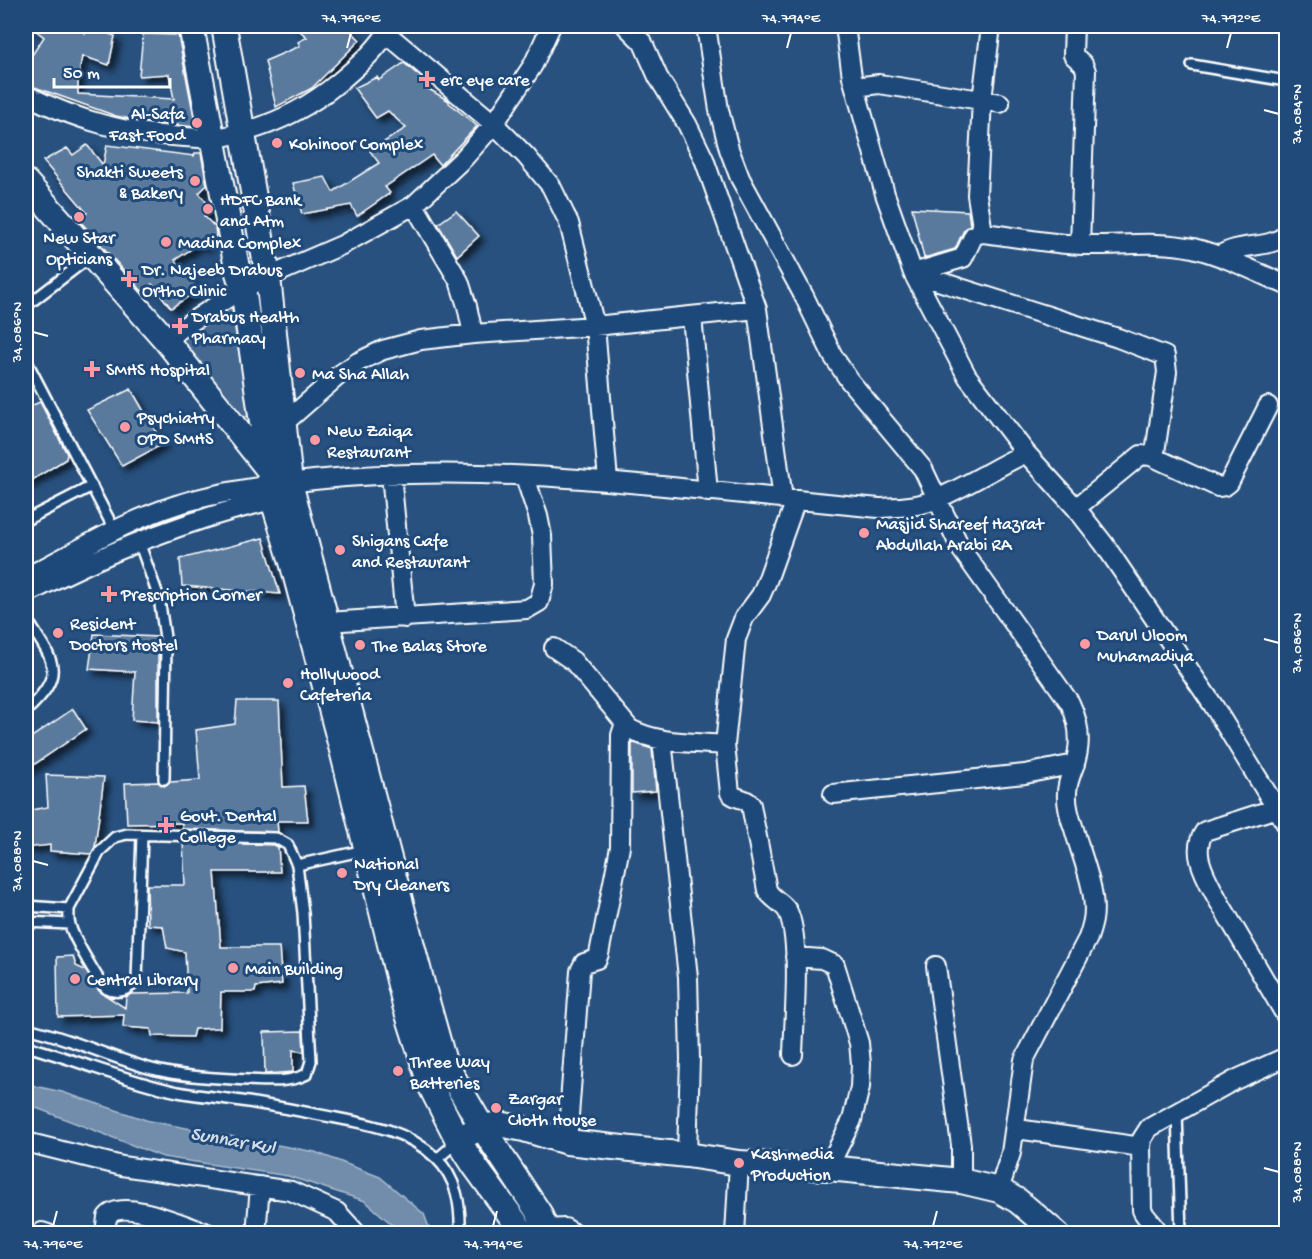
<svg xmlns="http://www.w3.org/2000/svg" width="1312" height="1259" font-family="'Gochi Hand',sans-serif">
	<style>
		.green { fill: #446890; stroke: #a2b4c8; stroke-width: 1.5 }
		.water { fill: #718dab; stroke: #aabbcd; stroke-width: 1.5 }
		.building { fill: #5a7a9d; stroke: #fff; stroke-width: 1.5; filter: url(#shadow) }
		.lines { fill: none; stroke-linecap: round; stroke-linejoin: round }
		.lane-casing { stroke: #fff; stroke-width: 14 }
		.street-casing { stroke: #fff; stroke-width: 22 }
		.secondary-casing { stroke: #fff; stroke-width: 28 }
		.lane { stroke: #1f4a7a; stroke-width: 9 }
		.street { stroke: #1f4a7a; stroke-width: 18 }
		.secondary { stroke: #1f4a7a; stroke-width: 24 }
		.ticks { fill: none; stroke: #fff; stroke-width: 2 }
		.poi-dot { fill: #ff9aa2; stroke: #1f4a7a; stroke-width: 2 }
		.labels { text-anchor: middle; stroke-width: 6; stroke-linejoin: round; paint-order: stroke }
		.poi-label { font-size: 18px; fill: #fff; stroke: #1f4a7a; text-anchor: start }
		.water-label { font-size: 20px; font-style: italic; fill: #d4dde6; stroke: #1f4a7a }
		.neatline { fill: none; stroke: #fff; stroke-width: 2 }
		.ticks-label { font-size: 15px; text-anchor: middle; fill: #fff }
	</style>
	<defs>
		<filter id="shadow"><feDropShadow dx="5.5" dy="5.5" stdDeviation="3" flood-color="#0009"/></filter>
	</defs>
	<rect width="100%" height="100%" fill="#28517f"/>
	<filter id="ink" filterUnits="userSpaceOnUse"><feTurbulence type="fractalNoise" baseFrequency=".0167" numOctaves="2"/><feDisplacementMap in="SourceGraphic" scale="12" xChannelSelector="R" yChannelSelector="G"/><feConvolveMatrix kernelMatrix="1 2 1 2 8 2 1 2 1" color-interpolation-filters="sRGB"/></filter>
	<g filter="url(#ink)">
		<!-- green -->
		<path class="green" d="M231 306 250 416 240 417 179 339Z"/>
		<!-- water -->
		<path class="water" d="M26 1084 62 1092 149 1121 315 1152 380 1177 424 1214 431 1233H402L365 1201 288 1176 163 1157 26 1104Z"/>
		<!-- building -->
		<path class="building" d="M30 26H75L85 33 87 26 115 36 109 65 82 56 78 81V94L174 99 169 74 139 76 143 34 178 35 196 127 144 122 116 116 26 84V64L44 37Z
			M294 26H346L360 40 312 88 276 107 265 61 300 46 298 42 307 37Z
			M404 63 430 85 427 88 449 101V103L477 126 440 165 432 155 385 187 390 193 357 216 351 205 302 214 293 183 325 177 333 192 379 163 370 151 406 128 388 111 376 118 354 88 377 77 379 80Z
			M87 145 103 165 107 145 194 156 195 153H201L207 185 199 193 211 208 212 211 204 216 215 227 216 236 205 247 202 242 175 260 198 290 171 308 152 284 142 291 79 220 87 213 43 161 67 148 73 155Z
			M912 208 968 211 970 225 964 230 955 249 924 258Z
			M456 211 479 236 457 256 438 224Z
			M131 389 163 444 122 466 87 410Z
			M40 402 67 454 66 459 26 484V408Z
			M263 538 280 594 182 586 180 559Z
			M94 634 158 637V722L132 720 135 672 89 669Z
			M237 701H279L283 787 304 786 308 821H277L278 832 182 829V823L127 824 125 783 158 782 164 786 170 782 200 780 196 730 235 724Z
			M73 709 86 729 26 770V741Z
			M634 743 652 749 656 791 632 793V744Z
			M46 775 104 777 95 847 91 854 50 851V845L26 848V811L48 807Z
			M183 842 274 845 278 847 280 872H215L221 947H279L282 984 256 987 255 992H221L220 1028 194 1029 192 1037 152 1036 151 1029 123 1027 124 1015 58 1017 57 957 73 956 76 966 85 970 99 991 125 1008 126 997 131 994 187 993 185 952 167 948 163 926 148 925 147 885H185Z
			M303 1031 304 1052 293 1050V1072L265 1074 264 1032Z"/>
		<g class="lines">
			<!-- lane casing -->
			<g class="lane-casing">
				<path id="lane" d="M1192 65 1286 81
					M26 306 90 257
					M26 360 116 533
					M26 520 92 486
					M139 542 159 598 166 644 164 779
					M26 618C52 660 69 672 26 711
					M142 835 137 981C129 989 119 995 107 989 101 986 74 938 71 928 68 922 69 916 69 909L100 851 115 837 127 834 276 838 288 845 297 865 365 850
					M26 906 69 909
					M26 922 70 924
					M26 1028C71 1038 108 1057 152 1069 183 1077 216 1078 248 1080 266 1081 290 1083 307 1074L311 1061 303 913 297 865
					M26 1046C77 1060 126 1081 178 1092 195 1095 212 1097 228 1099 263 1104 297 1110 331 1117 369 1124 407 1130 436 1158 457 1178 461 1206 460 1234
					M1177 1113 1181 1233
					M437 1159 458 1141"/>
			</g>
			<!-- street casing -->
			<g class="street-casing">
				<path id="street" d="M626 26 643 43 658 77 687 124 704 159 757 309 783 499
					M706 26 719 110 729 149 740 178 804 296 833 356 849 380 923 469 961 549 1070 703C1080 724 1082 744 1074 766 1071 775 1067 783 1067 793 1066 805 1070 818 1074 829 1081 855 1098 893 1093 920 1092 926 1090 932 1088 938L1024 1060 1011 1153 999 1190
					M845 26 852 77 885 194 913 273 967 376 1026 453
					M1074 26 1073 55 1083 64 1086 71 1080 245
					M387 34 494 124 526 156 551 186 569 223 595 326 608 481
					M855 87 879 84 1000 103
					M26 95C77 120 126 134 184 137 194 137 205 140 215 138 261 131 303 112 339 82 358 66 379 48 391 26
					M414 205 459 281 467 306 473 334
					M983 233 977 195 982 100 991 26
					M1219 256C1239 242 1268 250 1286 235
					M913 273 963 258 974 235 983 233C1016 237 1050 244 1083 245 1120 246 1157 240 1193 248 1225 256 1256 272 1286 285
					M913 273 1118 338 1165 356 1167 372 1155 452 1151 456
					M692 316 708 492
					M165 339 243 288 342 245 414 205 464 158 494 124 533 65 551 26
					M283 424 339 375 358 362 383 350 421 340 473 334 595 326 757 309
					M391 474 405 618
					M1076 508 1141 455 1151 456 1218 487 1225 486 1229 483 1268 406
					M26 577C76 552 123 522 176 505 221 491 269 485 314 480 502 460 692 491 879 508 899 507 920 507 939 498 969 485 996 467 1026 453L1076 508 1104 544 1213 705 1286 824
					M26 594C107 552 194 516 283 498
					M327 622 527 609 539 602 544 584 542 536 538 516 525 477
					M554 648 573 661 630 729C658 744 693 742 725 745
					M662 740 688 977 690 1059 687 1155
					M833 794 1025 774 1075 764
					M1277 808 1205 831C1189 852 1207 879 1218 900L1286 1016
					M795 957 822 959 835 965 859 1043 861 1064 860 1087 852 1120 828 1168
					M936 966 961 1145V1181
					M793 1055C794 1019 801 946 789 914 785 903 772 900 767 890L751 805C746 797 736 800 730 793L725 745 736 639 744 618 761 595 767 581 796 500
					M1024 1130 1141 1147
					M26 1142 122 1166 291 1191 337 1212 357 1234
					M567 1142 580 971 584 963 597 959 599 954 620 847 621 735 625 723
					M547 1229 565 1228 575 1234
					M42 1232 48 1234
					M105 1234 107 1217C122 1196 189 1228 210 1234
					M256 1234 260 1186
					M735 1234 739 1163
					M1159 1234C1155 1224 1146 1219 1142 1210L1141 1147 1142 1139 1149 1128 1235 1080 1286 1057"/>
			</g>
			<!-- secondary casing -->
			<g class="secondary-casing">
				<path id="secondary" d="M191 26 238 273 243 288 273 500 292 562 343 754 405 1005 431 1087 458 1140 474 1165 524 1234
					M224 26 268 277 290 483 423 987 444 1062 482 1127 539 1213 548 1234
					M26 182 165 339 268 469
					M470 1133 482 1127 499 1124 524 1129 567 1142 687 1155 739 1163 828 1168 961 1181 999 1190 1018 1201 1057 1234"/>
			</g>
			<!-- lane -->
			<use href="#lane" class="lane"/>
			<!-- street -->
			<use href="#street" class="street"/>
			<!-- secondary -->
			<use href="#secondary" class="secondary"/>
		</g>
	</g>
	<!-- ticks -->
	<path class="ticks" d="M347 48 351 33M787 48 791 33M1227 48 1231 33M1264 110 1279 114M33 332 48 336M1264 639 1279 643M33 861 48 865M1264 1168 1279 1172M53 1226 57 1211M493 1226 497 1211M933 1226 937 1211"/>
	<!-- markers -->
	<g class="poi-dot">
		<path d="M424 70h6v6h6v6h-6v6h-6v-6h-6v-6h6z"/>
		<circle cx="197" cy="123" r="6"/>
		<circle cx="277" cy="143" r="6"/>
		<circle cx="195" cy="181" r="6"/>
		<circle cx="208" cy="209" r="6"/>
		<circle cx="79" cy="217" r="6"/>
		<circle cx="166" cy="242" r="6"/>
		<path d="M126 270h6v6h6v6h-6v6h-6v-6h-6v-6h6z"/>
		<path d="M177 317h6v6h6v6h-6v6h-6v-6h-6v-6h6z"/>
		<path d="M89 360h6v6h6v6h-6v6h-6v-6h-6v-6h6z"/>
		<circle cx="300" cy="373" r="6"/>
		<circle cx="125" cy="427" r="6"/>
		<circle cx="315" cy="440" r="6"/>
		<circle cx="864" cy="533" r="6"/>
		<circle cx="340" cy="550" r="6"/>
		<path d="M106 585h6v6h6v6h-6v6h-6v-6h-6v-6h6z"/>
		<circle cx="58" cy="633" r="6"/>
		<circle cx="1085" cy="644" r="6"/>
		<circle cx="360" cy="645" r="6"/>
		<circle cx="288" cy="683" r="6"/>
		<path d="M163 816h6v6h6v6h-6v6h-6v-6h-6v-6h6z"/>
		<circle cx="342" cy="873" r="6"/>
		<circle cx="233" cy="968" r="6"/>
		<circle cx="75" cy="979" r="6"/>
		<circle cx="398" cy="1071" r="6"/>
		<circle cx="496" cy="1108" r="6"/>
		<circle cx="739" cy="1163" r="6"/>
	</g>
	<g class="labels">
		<!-- poi labels -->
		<g class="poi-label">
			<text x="440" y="85">erc eye care</text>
			<text x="185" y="119" text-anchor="end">Al-Safa<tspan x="185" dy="21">Fast Food</tspan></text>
			<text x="289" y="149">Kohinoor Complex</text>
			<text x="183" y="177" text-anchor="end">Shakti Sweets<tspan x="183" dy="21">&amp; Bakery</tspan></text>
			<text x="220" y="205">HDFC Bank<tspan x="220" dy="21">and Atm</tspan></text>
			<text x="79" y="243" text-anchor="middle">New Star<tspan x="79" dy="21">Opticians</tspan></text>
			<text x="178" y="248">Madina Complex</text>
			<text x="142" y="275">Dr. Najeeb Drabus<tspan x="142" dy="21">Ortho Clinic</tspan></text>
			<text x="192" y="322">Drabus Health<tspan x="192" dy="21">Pharmacy</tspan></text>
			<text x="106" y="375">SMHS Hospital</text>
			<text x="312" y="379">Ma Sha Allah</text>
			<text x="137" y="423">Psychiatry<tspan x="137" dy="21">OPD SMHS</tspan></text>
			<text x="327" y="436">New Zaiqa<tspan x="327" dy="21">Restaurant</tspan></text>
			<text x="876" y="529">Masjid Shareef Hazrat<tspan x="876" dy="21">Abdullah Arabi RA</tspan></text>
			<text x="352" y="546">Shigans Cafe<tspan x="352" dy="21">and Restaurant</tspan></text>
			<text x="121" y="600">Prescription Corner</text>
			<text x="70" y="629">Resident<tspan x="70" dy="21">Doctors Hostel</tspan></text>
			<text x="1097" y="640">Darul Uloom<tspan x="1097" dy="21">Muhamadiya</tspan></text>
			<text x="372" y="651">The Balas Store</text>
			<text x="300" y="679">Hollywood<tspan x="300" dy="21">Cafeteria</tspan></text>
			<text x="180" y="821">Govt. Dental<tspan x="180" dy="21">College</tspan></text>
			<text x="354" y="869">National<tspan x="354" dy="21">Dry Cleaners</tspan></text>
			<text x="245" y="974">Main Building</text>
			<text x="87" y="985">Central Library</text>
			<text x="410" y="1067">Three Way<tspan x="410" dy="21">Batteries</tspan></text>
			<text x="508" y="1104">Zargar<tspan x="508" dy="21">Cloth House</tspan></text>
			<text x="751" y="1159">Kashmedia<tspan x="751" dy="21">Production</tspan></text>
		</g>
		<!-- water labels -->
		<g class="water-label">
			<text transform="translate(233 1139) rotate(10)" y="7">Sunnar Kul</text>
		</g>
	</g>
	<!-- margin -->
	<rect width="1312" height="1259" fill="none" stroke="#1f4a7a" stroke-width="66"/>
	<!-- scale -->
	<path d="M54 78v9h116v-9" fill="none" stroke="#ffffff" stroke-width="3"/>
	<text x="63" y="78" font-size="18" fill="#ffffff" stroke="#1f4a7a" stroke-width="4.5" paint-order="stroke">50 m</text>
	<rect x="33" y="33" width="1246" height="1193" class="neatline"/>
	<g class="ticks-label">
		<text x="351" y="22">74.796°E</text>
		<text x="791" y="22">74.794°E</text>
		<text x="1231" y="22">74.792°E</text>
		<text transform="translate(1296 114) rotate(-90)" y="5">34.084°N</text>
		<text transform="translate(16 332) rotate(-90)" y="5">34.086°N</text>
		<text transform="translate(1296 643) rotate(-90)" y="5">34.086°N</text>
		<text transform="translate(16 861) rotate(-90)" y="5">34.088°N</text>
		<text transform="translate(1296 1172) rotate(-90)" y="5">34.088°N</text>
		<text x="53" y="1248">74.796°E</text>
		<text x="493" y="1248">74.794°E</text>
		<text x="933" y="1248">74.792°E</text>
	</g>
</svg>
